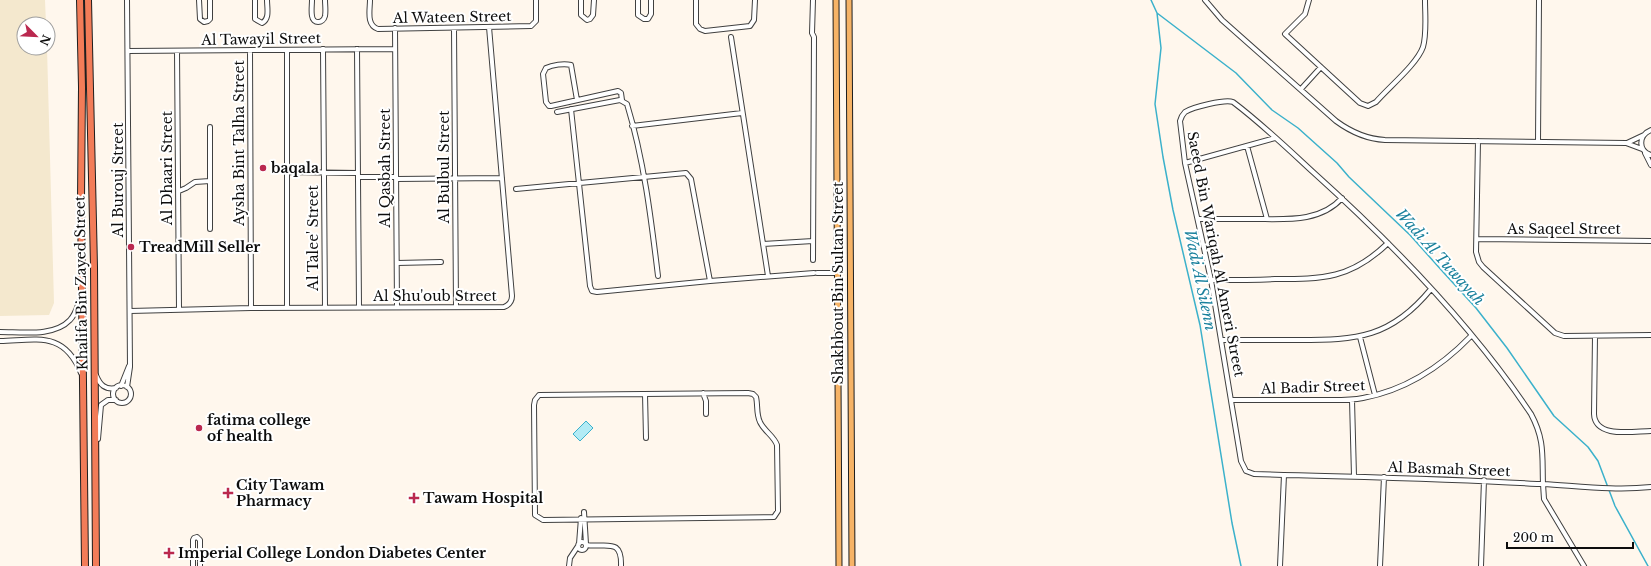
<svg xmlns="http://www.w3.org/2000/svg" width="1651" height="566" font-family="'Libre Baskerville',serif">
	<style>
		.farmland { fill: #f4e8ce }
		.water { fill: #b3ebf5; stroke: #3bb1cb }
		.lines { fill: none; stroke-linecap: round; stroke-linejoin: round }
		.stream { stroke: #3bb1cb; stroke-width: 1.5 }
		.minor-casing { stroke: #404040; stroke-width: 6 }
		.major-casing { stroke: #1e1e1e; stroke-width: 7 }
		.highway-casing { stroke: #1e1e1e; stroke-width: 8 }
		.minor { stroke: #fff; stroke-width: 4 }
		.major { stroke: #f6b366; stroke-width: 5 }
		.highway { stroke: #f27c58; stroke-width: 6 }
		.poi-dot { fill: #ba284f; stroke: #fff; stroke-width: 1.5 }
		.labels { text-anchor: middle; stroke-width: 4; stroke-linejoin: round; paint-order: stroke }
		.street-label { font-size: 14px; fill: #0d0d0d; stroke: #fff }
		.poi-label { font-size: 14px; font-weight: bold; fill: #0d0d0d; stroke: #fff; text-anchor: start }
		.water-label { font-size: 15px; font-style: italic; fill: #19809c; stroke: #fff }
	</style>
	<rect width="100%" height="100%" fill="#fff7ed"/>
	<!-- farmland -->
	<path class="farmland" d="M0 0H45L46 24H24V48H47L54 303 49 315 0 316Z"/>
	<!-- water -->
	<path class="water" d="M586 421 593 428 580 441 573 434Z"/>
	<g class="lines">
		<!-- stream -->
		<path class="stream" d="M1151 0 1157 13 1161 48 1155 104 1163 157 1173 210 1200 325 1232 523 1241 566
			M1157 13 1236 73 1272 110 1298 128 1337 163 1349 177 1410 235 1444 273 1476 308 1507 348 1554 416 1588 447 1598 461 1615 506 1648 566"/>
		<!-- minor casing -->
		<g class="minor-casing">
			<path id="minor" d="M199 0 200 19 204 22 208 21 210 19V0
				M255 0V19L262 23C270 19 267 8 267 0
				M312 0C312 5 311 11 312 16 313 24 323 24 325 16 326 11 325 5 325 0
				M370 0C370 10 366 25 378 29L531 26 536 21V0
				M581 0V15L587 20 590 19 593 15 594 0
				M638 0V15L644 19H648L651 14V0
				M696 0V24L700 29 705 31 750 26 754 20 755 0
				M813 0 812 33 814 37 813 260
				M1205 0 1222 20 1336 121C1351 132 1366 139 1385 140L1626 143 1642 149
				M1309 0 1305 14 1285 34 1360 103 1368 106 1376 102C1389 87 1417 64 1423 47 1427 33 1425 15 1425 0
				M395 28 397 307
				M454 28 456 307
				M731 37 768 276
				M323 49 325 307
				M357 49 359 307
				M250 50 251 308
				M287 50V307
				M128 51 395 49
				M177 51 179 309
				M1301 89 1321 67
				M577 100 571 65C564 63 552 65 546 68L543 74 546 102 549 106H551L618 91 621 93 622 100
				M571 109 590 286 592 291 597 292 710 281 814 273
				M557 112 620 100 627 104C644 160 651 218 658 276
				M632 126 742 113
				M210 127V229
				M1651 130C1638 135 1638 151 1651 155
				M1478 141 1476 252 1479 262 1483 267 1555 333 1564 336 1651 335
				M1538 142 1539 0
				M1627 143 1644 135
				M1247 146 1267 219
				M1645 153 1651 165
				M1185 163 1275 138
				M287 172 358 173
				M358 177H396
				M396 179 502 178
				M516 189 686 173 691 179 710 281
				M179 191 186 188 195 182 210 181
				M1198 219C1216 219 1235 219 1254 219 1284 219 1320 223 1342 198
				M1477 239 1651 241
				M763 244 813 241
				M397 263 441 262
				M817 273H837
				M1211 280C1232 280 1254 280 1275 279 1323 279 1351 279 1388 243
				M130 311 251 308 504 307C509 305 512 301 512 296L489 27
				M0 332C22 332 54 337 70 320 76 314 78 304 81 297
				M1595 336 1594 414C1595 439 1634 431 1651 431
				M1360 337 1375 395
				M1221 340C1247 340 1272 340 1298 340 1357 340 1391 338 1431 289
				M0 341C38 340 64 331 81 373
				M96 375C100 385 105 390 116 388
				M113 394a9 9 0 1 1 18 0a9 9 0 1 1-18 0Z
				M121 386 129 366
				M127 387 130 367 127 0
				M703 393 706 401V414
				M748 393 753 394 756 397C758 405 756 414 760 422 764 431 774 436 777 445L778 511 774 517 543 520 535 515 534 405 535 400 539 395Z
				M645 394 646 438
				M1232 400C1260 400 1289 400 1317 400 1332 400 1348 401 1363 398 1406 390 1441 367 1471 336
				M1352 400 1354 476
				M98 439 101 405 108 400H116
				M584 512 586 544
				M578 546a4 4 0 1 1 8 0a4 4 0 1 1-8 0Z
				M579 544 581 518
				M586 545C606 548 622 537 621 566
				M193 566V540L194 538 197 537 200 540V566
				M569 566 570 558 578 546
				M1280 566 1284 475
				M1380 566 1384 477
				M1481 566 1484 480
				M1584 566 1544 499 1543 484C1542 456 1545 440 1531 414 1471 324 1393 244 1313 172 1287 148 1261 123 1233 102 1225 99 1193 107 1185 112 1182 115 1181 117 1180 121L1185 163 1211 280 1241 461 1246 471 1254 474C1349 477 1443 478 1537 484H1543C1578 486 1615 491 1651 487"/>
		</g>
		<!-- major casing -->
		<g class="major-casing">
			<path id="major" d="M836 0 839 566
				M849 0 852 566"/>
		</g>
		<!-- highway casing -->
		<g class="highway-casing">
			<path id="highway" d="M80 0 82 87 81 199 85 566
				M88 0 94 267 96 566"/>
		</g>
		<!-- minor -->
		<use href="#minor" class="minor"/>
		<!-- major -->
		<use href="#major" class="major"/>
		<!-- highway -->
		<use href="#highway" class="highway"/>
	</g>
	<!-- markers -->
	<g class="poi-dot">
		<circle cx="263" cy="168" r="4"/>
		<circle cx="131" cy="247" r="4"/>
		<circle cx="199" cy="428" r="4"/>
		<path d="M226 487h4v4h4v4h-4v4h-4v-4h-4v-4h4z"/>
		<path d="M412 492h4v4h4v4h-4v4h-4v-4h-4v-4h4z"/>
		<path d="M167 547h4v4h4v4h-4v4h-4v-4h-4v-4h4z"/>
	</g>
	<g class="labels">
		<!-- street labels -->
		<g class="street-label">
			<text transform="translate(452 17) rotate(-1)" y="5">Al Wateen Street</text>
			<text transform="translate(261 39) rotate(-1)" y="5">Al Tawayil Street</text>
			<text transform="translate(239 143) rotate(-90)" y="5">Aysha Bint Talha Street</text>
			<text transform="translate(444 167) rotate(-90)" y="5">Al Bulbul Street</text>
			<text transform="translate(167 168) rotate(-90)" y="5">Al Dhaari Street</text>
			<text transform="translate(385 168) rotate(-90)" y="5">Al Qasbah Street</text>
			<text transform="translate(118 180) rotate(-90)" y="5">Al Burouj Street</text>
			<text x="1564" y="234">As Saqeel Street</text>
			<text transform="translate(313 238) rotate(-90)" y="5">Al Talee' Street</text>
			<text transform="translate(1216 254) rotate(79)" y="5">Saeed Bin Wariqah Al Ameri Street</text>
			<text transform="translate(81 283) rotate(-91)" y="5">Khalifa Bin Zayed Street</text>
			<text transform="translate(838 283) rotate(-90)" y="5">Shakhbout Bin Sultan Street</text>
			<text x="435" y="301">Al Shu'oub Street</text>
			<text transform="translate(1313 387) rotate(-2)" y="5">Al Badir Street</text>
			<text transform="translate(1449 469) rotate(2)" y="5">Al Basmah Street</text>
		</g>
		<!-- poi labels -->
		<g class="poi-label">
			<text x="271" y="173">baqala</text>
			<text x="139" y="252">TreadMill Seller</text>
			<text x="207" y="425">fatima college<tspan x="207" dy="16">of health</tspan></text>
			<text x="236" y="490">City Tawam<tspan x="236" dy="16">Pharmacy</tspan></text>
			<text x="423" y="503">Tawam Hospital</text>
			<text x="178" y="558">Imperial College London Diabetes Center</text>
		</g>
		<!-- water labels -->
		<g class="water-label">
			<text transform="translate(1440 257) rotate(48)" y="5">Wadi Al Tuwayah</text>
			<text transform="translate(1200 280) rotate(78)" y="5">Wadi Al Silenn</text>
		</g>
	</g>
	<!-- north arrow -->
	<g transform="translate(36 36) rotate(114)"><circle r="19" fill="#ffffff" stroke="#9e9e9e"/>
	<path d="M0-3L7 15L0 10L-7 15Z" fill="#ba284f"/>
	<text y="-6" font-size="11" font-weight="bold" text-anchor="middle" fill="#0d0d0d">N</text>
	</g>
	<!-- scale -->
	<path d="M1507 542v6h126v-6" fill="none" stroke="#0d0d0d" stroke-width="2"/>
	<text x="1513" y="542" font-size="12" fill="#0d0d0d" stroke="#ffffff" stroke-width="3" paint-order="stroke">200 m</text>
</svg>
